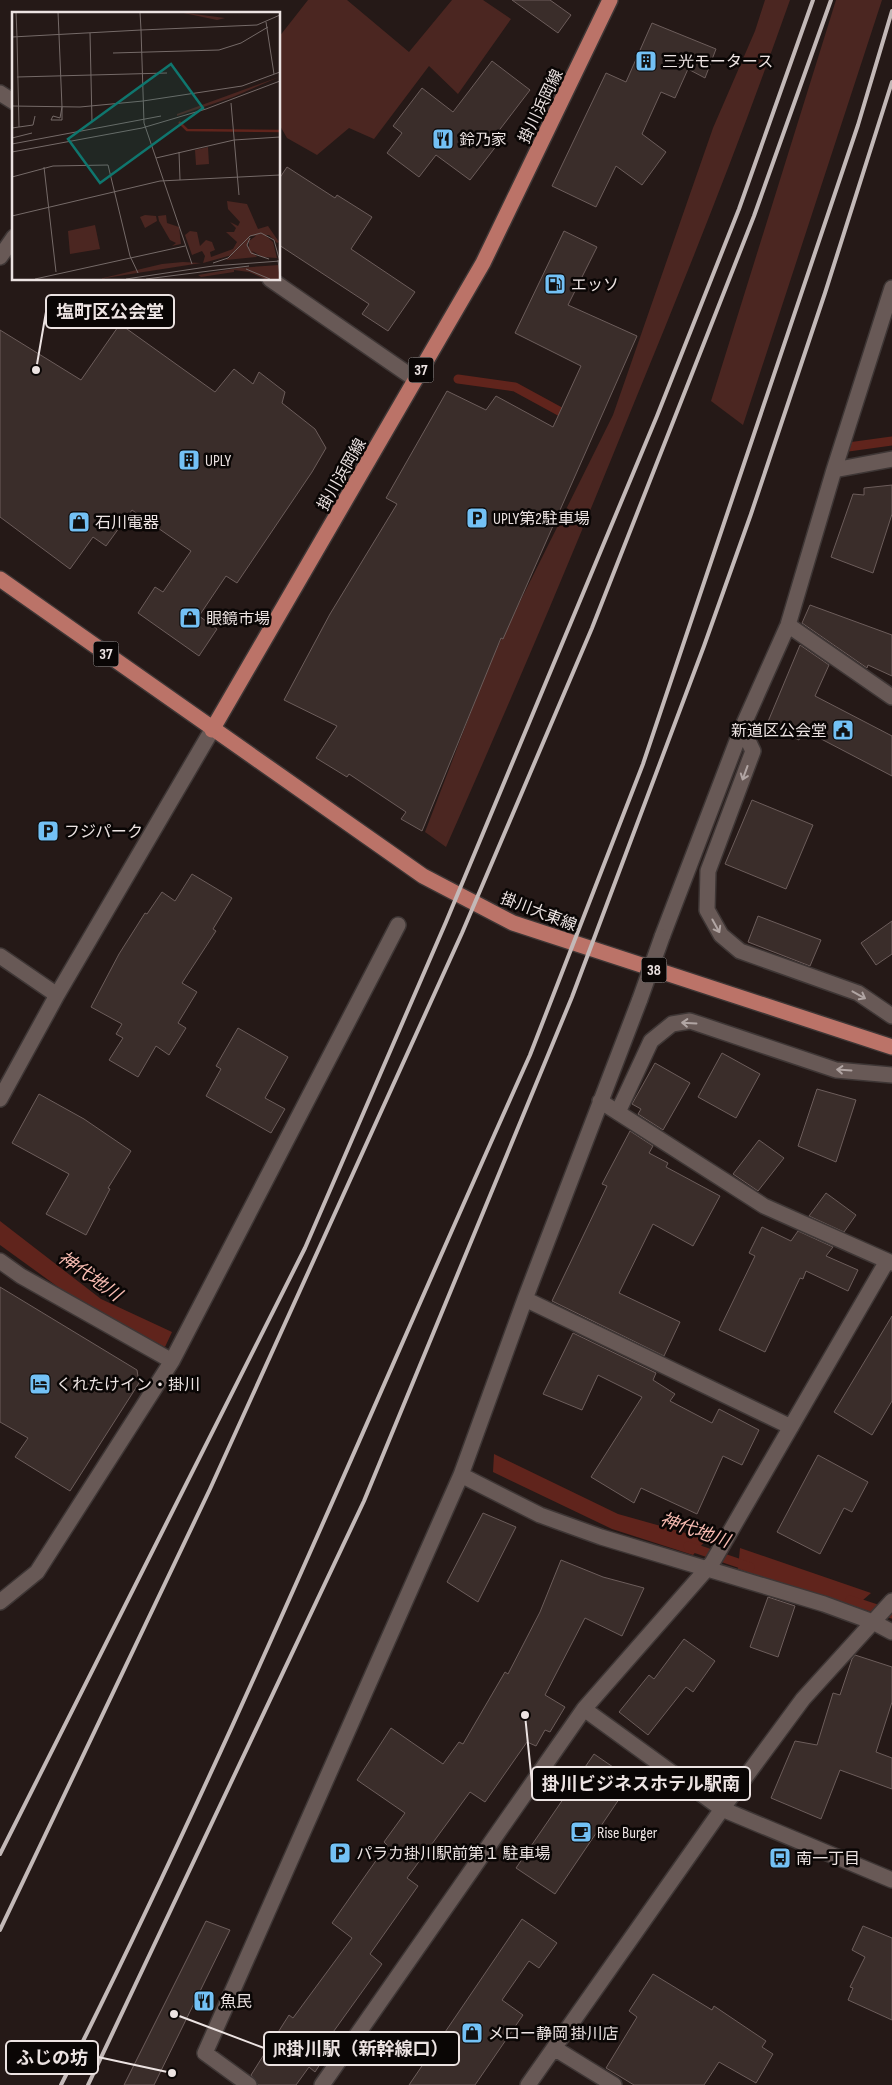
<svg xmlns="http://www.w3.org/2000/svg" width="892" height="2085" font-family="'Sofia Sans Condensed','Noto Sans JP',sans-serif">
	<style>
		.green { fill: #4b2621 }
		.water { fill: #60241c }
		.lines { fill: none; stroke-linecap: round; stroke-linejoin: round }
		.stream { stroke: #60241c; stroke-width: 9 }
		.building { fill: #3a2d2a; stroke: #6c5d5b }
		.minor-casing { stroke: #3e3635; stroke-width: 18 }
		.major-casing { stroke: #3e3635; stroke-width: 18 }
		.minor { stroke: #685956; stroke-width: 15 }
		.major { stroke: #bb7368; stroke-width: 15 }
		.rail { stroke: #c3b9b8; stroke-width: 4 }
		.minor-bridge-casing { stroke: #3e3635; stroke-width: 18; stroke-linecap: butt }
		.minor-bridge { stroke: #685956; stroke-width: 15 }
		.oneway { stroke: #b1a5a3 }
		.labels { text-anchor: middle; stroke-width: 5; stroke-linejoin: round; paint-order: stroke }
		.shield { fill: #0a0605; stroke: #a8a1a0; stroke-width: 1 }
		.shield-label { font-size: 15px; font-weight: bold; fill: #ece3e2 }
		.poi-label { font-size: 16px; fill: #ece3e2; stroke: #0a0605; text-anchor: start }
		.street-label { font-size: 16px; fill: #ece3e2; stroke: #0a0605 }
		.water-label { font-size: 18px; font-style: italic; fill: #f7bbb1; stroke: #0a0605 }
		.inset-river { fill: none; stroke: #60241c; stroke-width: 2.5 }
		.inset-road { fill: none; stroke: #756a68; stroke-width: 1 }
		.view { fill: #0f766e; fill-opacity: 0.15; stroke: #0f766e; stroke-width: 2.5 }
		.inset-edge { fill: none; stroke: #ece3e2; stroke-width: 2.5 }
		.leader { fill: none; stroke: #ece3e2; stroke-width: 2 }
		.callout-dot { fill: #ece3e2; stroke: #0a0605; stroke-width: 2 }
		.callout { fill: #0a0605; stroke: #ece3e2; stroke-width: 2 }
		.callout-label { font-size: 18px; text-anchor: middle; font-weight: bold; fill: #ece3e2 }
	</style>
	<rect width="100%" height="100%" fill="#251917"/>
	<!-- green -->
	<path class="green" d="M308 0H347L409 52 452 0H483L511 19 458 94 429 66 374 139 349 128 317 155 287 138 279 124V37Z
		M765 0H790C742 136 689 270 634 403 574 552 511 700 446 847L425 832 490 662 613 415 713 128 755 31Z
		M836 0H882L743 425 711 401Z"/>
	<!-- water -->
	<path class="water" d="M0 1221 101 1299 172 1332 165 1347 87 1308 0 1245Z
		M494 1454 618 1514 707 1539 693 1555 612 1529 493 1472Z
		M740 1548 871 1593 855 1607 738 1569Z"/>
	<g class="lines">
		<!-- stream -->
		<path class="stream" d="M458 379 515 387 570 417
			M841 448 892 441
			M688 1546 750 1567
			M850 1600 892 1614"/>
	</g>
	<!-- building -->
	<path class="building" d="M512 0H550L571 15 558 33Z
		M652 23 716 49 705 78 688 69 675 98 661 92 642 134 666 152 642 185 616 166 596 207 552 186 606 73 626 82Z
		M492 61 530 90 491 141 497 145 470 180 436 155 419 177 387 153 402 133 393 126 422 88 453 112Z
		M287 167 335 198 337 195 372 217 351 249 415 292 388 331 362 314 369 304 279 245V179Z
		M564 231 597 247 568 305 637 336 503 639 501 638 422 831 401 819 406 812 349 774 347 777 316 758 337 726 284 700 330 614 397 504 386 498 447 391 486 410 496 396 553 427 581 366 515 333Z
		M120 324 215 392 234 369 253 384 259 372 285 392 282 403 315 429 326 448 312 472 237 583 226 576 199 616 217 629 199 656 138 613 155 587 163 592 191 551 132 510 106 546 93 537 70 569 0 517V330L81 380Z
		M892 485V514L873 573 831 557 853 494 864 495V488Z
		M810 605 892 635V676L868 665 867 668 802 623Z
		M800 645 829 665 815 696 892 736V776L804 730 799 740 767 724Z
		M752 800 813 825 786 889 725 864Z
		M192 874 232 898 213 929 216 931 182 983 197 992 178 1023 186 1028 169 1055 156 1046 138 1077 109 1060 123 1038 116 1034 122 1024 91 1007 119 954 145 913 147 914 162 892 175 901Z
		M758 916 821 940 810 966 748 942Z
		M892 921V954L876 965 861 943Z
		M238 1028 288 1057 265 1098 285 1109 271 1133 206 1096 221 1069 216 1066Z
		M722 1053 760 1074 736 1118 698 1097Z
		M655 1063 690 1083 663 1130 638 1114 641 1109 632 1104Z
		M817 1089 856 1100 836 1162 798 1146Z
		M39 1094 84 1119 131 1151 108 1188 110 1189 86 1235 46 1214 69 1174 12 1143Z
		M630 1131 653 1146 649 1153 668 1163 666 1167 720 1196 693 1246 653 1224 619 1293 680 1322 664 1356 552 1301 607 1186 602 1184Z
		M759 1140 784 1158 758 1191 733 1174Z
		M826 1193 856 1215 844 1232 809 1216Z
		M762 1227 791 1241 798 1231 833 1247 826 1256 858 1270 848 1291 806 1271 803 1279 800 1278 765 1352 719 1330 755 1256 749 1253Z
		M0 1287 137 1370 139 1383 70 1491 15 1457 28 1438 0 1422Z
		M892 1316V1401L872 1435 834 1412Z
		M573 1333 656 1373 653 1380 675 1394 670 1401 712 1423 719 1409 759 1430 742 1465 723 1456 697 1514 641 1488 634 1503 591 1477 642 1397 598 1375 582 1410 543 1394Z
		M818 1455 868 1482 852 1512 844 1508 820 1554 777 1532Z
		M483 1513 516 1527 478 1602 447 1582Z
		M561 1560 603 1577 644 1588 622 1636 585 1618 545 1695 565 1707 550 1732 545 1730 536 1746 527 1742 485 1802 470 1792 407 1878 418 1886 370 1954 382 1964 326 2042 332 2046 315 2072 309 2067 296 2085H258L251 2075 289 2015 293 2018 352 1938 332 1923 387 1845 384 1842 405 1813 357 1780 391 1728 443 1764 459 1742 463 1744 505 1672 508 1674 540 1612Z
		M768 1597 795 1606 778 1657 750 1647Z
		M684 1639 715 1661 693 1692 686 1687 648 1735 619 1712 649 1675 654 1679Z
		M855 1655 892 1667V1702L876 1752 892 1758V1789L840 1770 821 1819 771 1798 795 1741 817 1745 833 1693 840 1695 852 1659Z
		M594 1754 632 1780 555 1894 516 1868Z
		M522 1919 557 1943 539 1968 529 1961 502 2000 523 2015 475 2085H409Z
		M206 1921 230 1930 154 2085H124Z
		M863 1926 892 1938V2020L848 2000 853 1988 850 1987 865 1957 852 1950Z
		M653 1974 712 2010 714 2006 766 2041 762 2047 773 2054 756 2083 719 2062 704 2085H634L606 2068 637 2017 629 2011Z"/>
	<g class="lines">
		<!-- minor casing -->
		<g class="minor-casing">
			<path id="minor" d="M0 93 14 102
				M0 257 14 237
				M270 279 415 379
				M834 470 892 459
				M788 625 892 697
				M742 728 753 751 708 871 707 910 721 935 740 951 858 993 892 1016
				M662 937 742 728 788 625 834 470 892 288
				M0 956 57 995
				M0 1099 57 995 212 730
				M600 1101 764 1206 892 1263
				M618 1112 651 1041 672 1024 690 1021 836 1070 892 1075
				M0 1261 21 1276 172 1361
				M525 1299 791 1427
				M461 1475 540 1515 601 1537 824 1604 873 1622 892 1632
				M0 1602 37 1572 172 1361 398 925
				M584 1709 722 1809 892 1880
				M554 2048 614 2085
				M249 2085 205 2053 461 1475 525 1299 640 999
				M322 2085 584 1709 712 1563 887 1261
				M528 2085 722 1809 803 1699 892 1601"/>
		</g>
		<!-- major casing -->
		<g class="major-casing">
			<path id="major" d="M0 579 423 876 513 923 892 1047
				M212 730 483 263 610 0"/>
		</g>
		<!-- minor -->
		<use href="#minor" class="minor"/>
		<!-- major -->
		<use href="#major" class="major"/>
		<!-- rail -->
		<path class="rail" d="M0 1854 305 1248 446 922 657 416 739 209 813 0
			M0 1930 210 1489 462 933 592 628 754 216 831 0
			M61 2085C231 1748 375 1399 530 1055L643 764 858 125 892 11
			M88 2085 364 1501 572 997 704 646 751 514 825 293 892 82"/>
		<!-- minor-bridge casing -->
		<g class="minor-bridge-casing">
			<path id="minor-bridge" d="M640 999 662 937"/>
		</g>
		<!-- minor-bridge -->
		<use href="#minor-bridge" class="minor-bridge"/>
	</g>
	<!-- one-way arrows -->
	<defs><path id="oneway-shaft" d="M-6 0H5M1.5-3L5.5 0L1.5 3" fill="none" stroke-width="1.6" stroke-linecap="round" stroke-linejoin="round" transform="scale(1.25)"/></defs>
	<g class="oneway">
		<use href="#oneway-shaft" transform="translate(745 773) rotate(110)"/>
		<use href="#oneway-shaft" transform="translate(716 926) rotate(61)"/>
		<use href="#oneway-shaft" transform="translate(859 995) rotate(29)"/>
		<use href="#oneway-shaft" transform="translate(689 1023) rotate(-177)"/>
		<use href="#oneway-shaft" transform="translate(844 1070) rotate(-176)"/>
	</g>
	<!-- icons -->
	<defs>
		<g id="building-square" transform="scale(1.125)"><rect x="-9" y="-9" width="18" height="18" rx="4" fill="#73c1f5" stroke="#0a0605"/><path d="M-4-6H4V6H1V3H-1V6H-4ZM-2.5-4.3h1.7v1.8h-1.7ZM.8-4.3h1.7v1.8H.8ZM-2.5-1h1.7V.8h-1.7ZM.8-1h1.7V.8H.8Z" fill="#111"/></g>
		<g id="restaurant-square" transform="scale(1.125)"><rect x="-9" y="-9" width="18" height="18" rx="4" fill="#73c1f5" stroke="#0a0605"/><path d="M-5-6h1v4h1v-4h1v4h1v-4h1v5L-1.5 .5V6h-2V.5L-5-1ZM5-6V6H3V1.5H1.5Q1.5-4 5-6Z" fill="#111"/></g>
		<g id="fuel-square" transform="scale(1.125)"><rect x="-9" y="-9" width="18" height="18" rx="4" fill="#73c1f5" stroke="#0a0605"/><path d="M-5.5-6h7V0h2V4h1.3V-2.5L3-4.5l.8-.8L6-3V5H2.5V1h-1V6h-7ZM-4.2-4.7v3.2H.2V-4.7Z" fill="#111"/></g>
		<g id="parking-square" transform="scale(1.125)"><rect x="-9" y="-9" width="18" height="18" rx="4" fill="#73c1f5" stroke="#0a0605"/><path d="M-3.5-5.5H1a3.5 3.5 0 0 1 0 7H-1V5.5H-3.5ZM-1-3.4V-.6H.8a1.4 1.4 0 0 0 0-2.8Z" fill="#111"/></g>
		<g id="shop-square" transform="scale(1.125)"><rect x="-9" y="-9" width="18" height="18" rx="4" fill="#73c1f5" stroke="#0a0605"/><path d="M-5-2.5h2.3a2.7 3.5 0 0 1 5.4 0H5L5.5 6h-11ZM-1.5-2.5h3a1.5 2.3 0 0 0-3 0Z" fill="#111"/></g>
		<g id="civic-square" transform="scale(1.125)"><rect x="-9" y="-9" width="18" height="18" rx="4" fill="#73c1f5" stroke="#0a0605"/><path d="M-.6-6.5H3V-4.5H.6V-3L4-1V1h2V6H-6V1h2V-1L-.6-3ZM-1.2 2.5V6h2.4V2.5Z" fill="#111"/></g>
		<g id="hotel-square" transform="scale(1.125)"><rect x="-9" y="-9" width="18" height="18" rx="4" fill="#73c1f5" stroke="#0a0605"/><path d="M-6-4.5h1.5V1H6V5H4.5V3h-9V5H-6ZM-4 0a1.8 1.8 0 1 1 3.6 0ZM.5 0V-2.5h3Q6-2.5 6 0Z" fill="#111"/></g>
		<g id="cafe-square" transform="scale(1.125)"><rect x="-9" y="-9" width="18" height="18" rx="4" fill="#73c1f5" stroke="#0a0605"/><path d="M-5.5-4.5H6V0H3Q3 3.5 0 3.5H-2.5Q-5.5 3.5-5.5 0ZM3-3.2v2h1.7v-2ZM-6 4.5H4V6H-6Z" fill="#111"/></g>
		<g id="bus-square" transform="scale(1.125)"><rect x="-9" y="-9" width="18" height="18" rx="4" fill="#73c1f5" stroke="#0a0605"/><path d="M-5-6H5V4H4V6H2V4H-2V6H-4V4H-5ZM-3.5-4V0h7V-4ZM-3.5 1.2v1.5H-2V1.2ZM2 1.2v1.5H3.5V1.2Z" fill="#111"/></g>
	</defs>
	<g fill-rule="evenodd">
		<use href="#building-square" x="646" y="61"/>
		<use href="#restaurant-square" x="443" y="139"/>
		<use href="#fuel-square" x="555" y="284"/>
		<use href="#building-square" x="189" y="460"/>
		<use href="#parking-square" x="477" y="518"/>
		<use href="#shop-square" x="79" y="522"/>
		<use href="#shop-square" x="190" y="618"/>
		<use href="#civic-square" x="843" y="730"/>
		<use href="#parking-square" x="48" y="831"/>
		<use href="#hotel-square" x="40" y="1384"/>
		<use href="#cafe-square" x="581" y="1832"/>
		<use href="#parking-square" x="340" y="1853"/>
		<use href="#bus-square" x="780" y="1858"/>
		<use href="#restaurant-square" x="204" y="2001"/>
		<use href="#shop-square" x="472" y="2033"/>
	</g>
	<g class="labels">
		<!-- shield labels -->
		<g class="shield">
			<rect x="408.5" y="357.5" width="25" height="25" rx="4"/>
			<rect x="93.5" y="641.5" width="25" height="25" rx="4"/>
			<rect x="641.5" y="957.5" width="25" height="25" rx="4"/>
		</g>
		<g class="shield-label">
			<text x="421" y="375">37</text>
			<text x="106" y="659">37</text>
			<text x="654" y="975">38</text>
		</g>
		<!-- poi labels -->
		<g class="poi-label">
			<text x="662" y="67">三光モータース</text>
			<text x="459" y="145">鈴乃家</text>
			<text x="571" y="290">エッソ</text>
			<text x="205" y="466">UPLY</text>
			<text x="493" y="524">UPLY第2駐車場</text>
			<text x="95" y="528">石川電器</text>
			<text x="206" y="624">眼鏡市場</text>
			<text x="827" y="736" text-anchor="end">新道区公会堂</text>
			<text x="64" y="837">フジパーク</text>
			<text x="56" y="1390">くれたけイン・掛川</text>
			<text x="597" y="1838">Rise Burger</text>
			<text x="356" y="1859">パラカ掛川駅前第１ 駐車場</text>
			<text x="796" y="1864">南一丁目</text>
			<text x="220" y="2007">魚民</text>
			<text x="488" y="2039">メロー静岡 掛川店</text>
		</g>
		<!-- street labels -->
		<g class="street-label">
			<text transform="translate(540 106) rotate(-64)" y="6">掛川浜岡線</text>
			<text transform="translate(341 474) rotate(-60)" y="6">掛川浜岡線</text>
			<text transform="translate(539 911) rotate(21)" y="6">掛川大東線</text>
		</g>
		<!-- water labels -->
		<g class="water-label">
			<text transform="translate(90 1276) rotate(35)" y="6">神代地川</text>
			<text transform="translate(695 1530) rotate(19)" y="6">神代地川</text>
		</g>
	</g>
	<!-- overview -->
	<g transform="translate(12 12)">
		<rect width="268" height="268" fill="#251917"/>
		<path d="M167 0 213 6 238 0 205 8ZM267 65 221 85 165 104V102ZM196 135 197 152 184 153 183 138ZM215 189 235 192 246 217 256 214 267 230 265 231 257 223 238 224 235 233 245 245 214 248 220 243 191 251 193 244 190 239 180 243 173 223 178 219 185 220 188 234 194 228 200 230 203 238 198 240 199 245 221 237 225 230 214 220H222L224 216 218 210 226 214 228 210 216 197ZM133 203 144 204 145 209 133 216 128 205ZM154 203 155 211 167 215 169 232 160 234 164 231 158 228 147 209 146 204ZM83 213 88 237 58 242 56 219ZM245 223H253L261 230 265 246 250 245 237 237V229ZM171 250 189 251 87 267 150 252ZM267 253V267H253L237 260 222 258V260L189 265 186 263 226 256Z" fill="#4b2621"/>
		<path class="inset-river" d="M167 110 175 118 268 119"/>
		<path class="inset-road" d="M4 0 5 25M46 0 47 23M128 0 129 18 245 13 268 3M254 10 262 62M78 21 80 110M47 23 50 95 48 106 41 104 39 108H50V95M0 25 129 18 132 111 180 252M5 25 7 115M101 41 207 38 229 31 256 15M5 65 155 61M131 89 230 74 268 60M219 91 227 183M0 94 68 95 131 89M0 116 21 113 23 104M0 126 20 121M0 132 149 104M0 140 130 116 194 97 268 69M167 140 168 168M144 146 222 128 268 125M32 155 44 260M0 165 41 154 96 153 118 244 126 261M0 204 148 169 268 163M238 226 235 233 239 241 257 247M266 248 268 265M201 251 216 246 238 224 249 221 262 228 268 250M234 257 258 267M23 267 173 234M114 267 201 254 268 249M134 267 237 254"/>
		<path class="view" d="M159 52 191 96 88 171 56 127Z"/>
		<rect width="268" height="268" class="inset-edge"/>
	</g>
	<!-- callouts -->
	<path class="leader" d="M36 370L46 312M525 1715L532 1783M174 2014L264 2048M172 2073L98 2057"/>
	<g class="callout-dot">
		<circle cx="36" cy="370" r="5"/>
		<circle cx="525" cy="1715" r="5"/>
		<circle cx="174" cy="2014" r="5"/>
		<circle cx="172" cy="2073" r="5"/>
	</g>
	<g class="callout">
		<rect x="46" y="295" width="128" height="33" rx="5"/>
		<rect x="532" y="1767" width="218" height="33" rx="5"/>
		<rect x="264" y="2032" width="195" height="33" rx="5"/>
		<rect x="6" y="2041" width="92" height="33" rx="5"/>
	</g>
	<g class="callout-label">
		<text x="110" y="318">塩町区公会堂</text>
		<text x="641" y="1790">掛川ビジネスホテル駅南</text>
		<text x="361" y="2055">JR掛川駅（新幹線口）</text>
		<text x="52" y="2064">ふじの坊</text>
	</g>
</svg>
